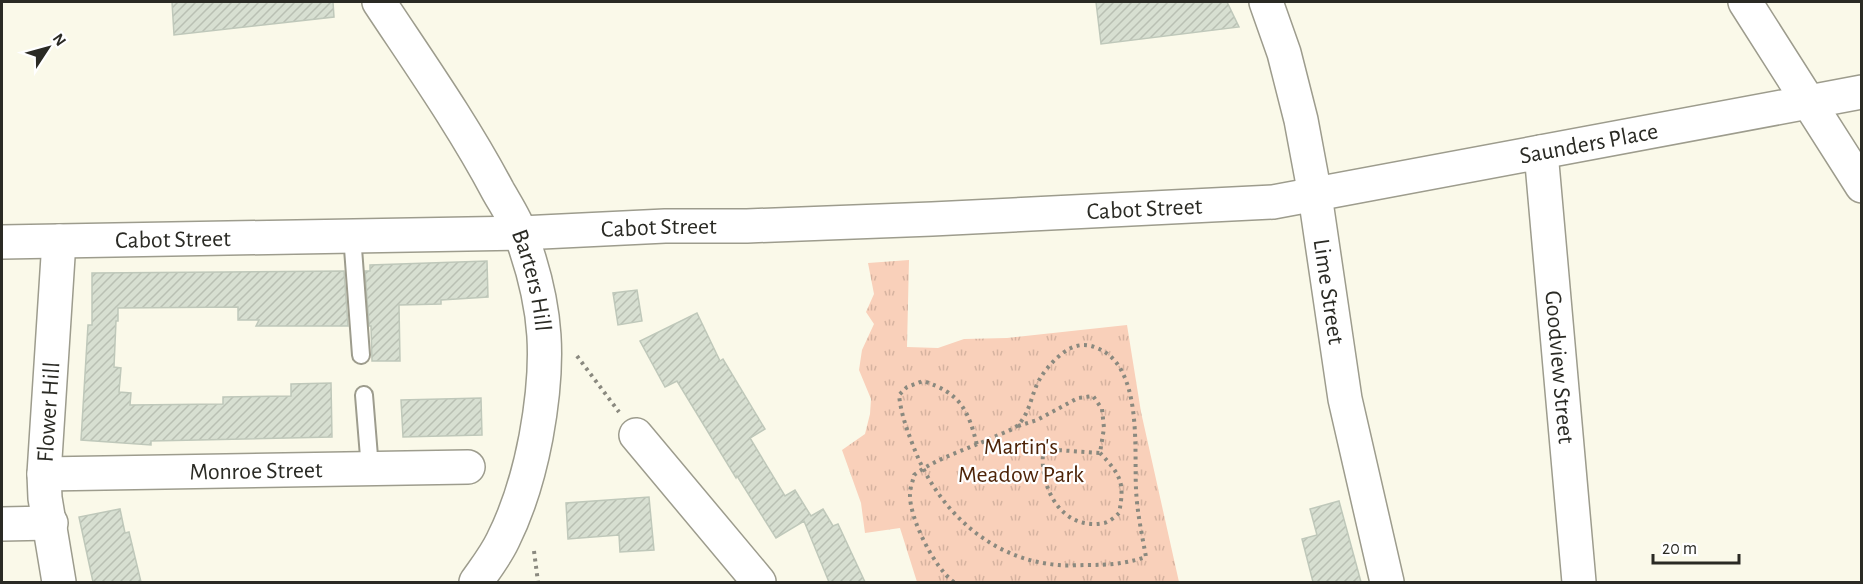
<svg xmlns="http://www.w3.org/2000/svg" width="1863" height="584" font-family="'Alegreya Sans',sans-serif">
	<style>
		.grass { fill: url(#grass-tufts) }
		.building { fill: url(#building-hatch); stroke: #bfc8ba; stroke-width: 1.5 }
		.lines { fill: none; stroke-linecap: round; stroke-linejoin: round }
		.lane-casing { stroke: #9d9c8d; stroke-width: 20 }
		.street-casing { stroke: #9d9c8d; stroke-width: 36 }
		.secondary-casing { stroke: #9d9c8d; stroke-width: 36 }
		.path { stroke: #8a897f; stroke-width: 4; stroke-dasharray: 3 4.5; stroke-linecap: butt }
		.lane { stroke: #fff; stroke-width: 16 }
		.street { stroke: #fff; stroke-width: 33 }
		.secondary { stroke: #fff; stroke-width: 33 }
		.labels { text-anchor: middle; stroke-width: 4.5; stroke-linejoin: round; paint-order: stroke }
		.street-label { font-size: 24px; fill: #2a2a24; stroke: #fff }
		.park-label { font-size: 24px; fill: #4e2408; stroke: #fff }
	</style>
	<defs>
		<pattern id="grass-tufts" width="24" height="20" patternUnits="userSpaceOnUse" patternTransform="scale(1.5)"><rect width="24" height="20" fill="#f9d0ba"/><path d="M3 7l-1-3M5 7V3M7 7l1-3M15 17l-1-3M17 17v-4M19 17l1-3" fill="none" stroke="#d6b3a0"/></pattern>
		<pattern id="building-hatch" width="6" height="6" patternUnits="userSpaceOnUse" patternTransform="scale(1.5)"><rect width="6" height="6" fill="#d7dfd1"/><path d="M-1 1l2-2M0 6l6-6M5 7l2-2" fill="none" stroke="#b9c0b3"/></pattern>
	</defs>
	<rect width="100%" height="100%" fill="#faf9e9"/>
	<!-- grass -->
	<path class="grass" d="M909 260 907 347 938 348 964 339 1007 338 1127 325 1141 412 1179 582H917L900 528 865 533 861 503 842 450 865 434 870 414 871 399 859 370 862 350 874 324 866 312 874 294 868 263Z"/>
	<!-- building -->
	<path class="building" d="M172 2H333L334 17 174 35Z
		M1096 2H1227L1239 27 1101 44Z
		M487 261 488 297 441 300V304L399 305 400 361H372L371 326H369L365 271H370V265Z
		M344 271 348 326H256L259 320H238V307L118 308V321H116L114 367 121 368 119 392 131 393 130 405 223 404V397L291 396V384L331 383 332 437 151 441V445L81 440 88 325H92V273Z
		M637 290 642 321 618 325 613 293Z
		M697 313 720 361 723 359 765 429 750 438 785 496 795 490 811 516 823 509 833 526 838 524 865 582H829L804 521 776 538 737 476 736 478 677 381 665 387 640 341Z
		M481 398 482 435 403 437 401 400Z
		M649 497 654 550 620 552 619 535 568 539 566 503Z
		M1339 501 1361 582H1313L1302 539 1317 535 1310 509Z
		M120 509 125 533 129 532 141 582H93L79 517Z"/>
	<g class="lines">
		<!-- lane casing -->
		<g class="lane-casing">
			<path id="lane" d="M352 235 361 355
				M364 395 370 469"/>
		</g>
		<!-- street casing -->
		<g class="street-casing">
			<g id="street">
				<path id="s1" d="M1266 2 1284 53 1301 120 1315 195 1345 399 1387 582"/>
				<path d="M1745 2 1862 186"/>
				<path id="s2" d="M1541 152 1579 582"/>
				<path d="M59 241 44 474 45 498 59 582"/>
				<path id="s3" d="M2 242 521 233 665 226H747L932 219 1273 202 1862 92"/>
				<path d="M636 435 759 582"/>
				<path id="s4" d="M44 474 468 467"/>
				<path d="M2 524 51 523"/>
			</g>
		</g>
		<!-- secondary casing -->
		<g class="secondary-casing">
			<g id="secondary">
				<path id="s5" d="M379 2C420 64 463 125 498 191 506 205 516 220 521 235 548 308 550 361 536 437 529 474 520 506 503 540 496 555 485 569 476 582"/>
			</g>
		</g>
		<!-- path -->
		<path class="path" d="M577 356 619 412
			M1018 426 1037 420 1078 398 1093 396 1102 409 1104 428 1100 453 1057 450 1043 453C1040 489 1062 531 1104 523 1109 522 1115 517 1119 513 1125 483 1121 475 1100 453
			M534 551 538 582
			M954 582C935 569 909 518 910 494 910 488 913 481 914 475 938 457 969 449 996 436 1003 433 1012 430 1017 426 1031 413 1031 392 1041 377 1047 367 1060 353 1071 348 1080 344 1088 344 1097 348 1143 366 1134 449 1136 489 1137 512 1142 535 1146 557 1124 564 1109 565 1087 565 1078 565 1068 566 1059 565 990 560 938 510 914 448 907 430 901 414 899 395L907 387 923 381C960 393 968 409 977 445"/>
		<!-- lane -->
		<use href="#lane" class="lane"/>
		<!-- street -->
		<use href="#street" class="street"/>
		<!-- secondary -->
		<use href="#secondary" class="secondary"/>
	</g>
	<g class="labels">
		<!-- street labels -->
		<g class="street-label">
			<text dy="8" stroke="none"><textPath href="#s3" startOffset="1593">Saunders Place</textPath></text>
			<text dy="8" stroke="none"><textPath href="#s3" startOffset="1143">Cabot Street</textPath></text>
			<text dy="8" stroke="none"><textPath href="#s3" startOffset="657">Cabot Street</textPath></text>
			<text dy="8" stroke="none"><textPath href="#s3" startOffset="171">Cabot Street</textPath></text>
			<text dy="8" stroke="none"><textPath href="#s5" startOffset="320">Barters Hill</textPath></text>
			<text dy="8" stroke="none"><textPath href="#s1" startOffset="297">Lime Street</textPath></text>
			<text dy="8" stroke="none"><textPath href="#s2" startOffset="216">Goodview Street</textPath></text>
			<text transform="translate(48 412) rotate(-86)" y="8">Flower Hill</text>
			<text dy="8" stroke="none"><textPath href="#s4" startOffset="212">Monroe Street</textPath></text>
		</g>
		<!-- park labels -->
		<g class="park-label">
			<text x="1021" y="454">Martin's<tspan x="1021" dy="28">Meadow Park</tspan></text>
		</g>
	</g>
	<!-- border -->
	<rect width="1863" height="584" fill="none" stroke="#2a2a24" stroke-width="6"/>
	<!-- north arrow -->
	<g transform="translate(48 48) rotate(54)" stroke="#ffffff" stroke-width="4.5" paint-order="stroke">
	<path d="M0-4.5L10 22L0 15L-10 22Z" fill="#2a2a24"/>
	<text y="-9" font-size="16" font-weight="bold" text-anchor="middle" fill="#2a2a24">N</text>
	</g>
	<!-- scale -->
	<path d="M1653 554v9h86v-9" fill="none" stroke="#2a2a24" stroke-width="3"/>
	<text x="1662" y="554" font-size="18" fill="#2a2a24" stroke="#ffffff" stroke-width="4.5" paint-order="stroke">20 m</text>
</svg>
